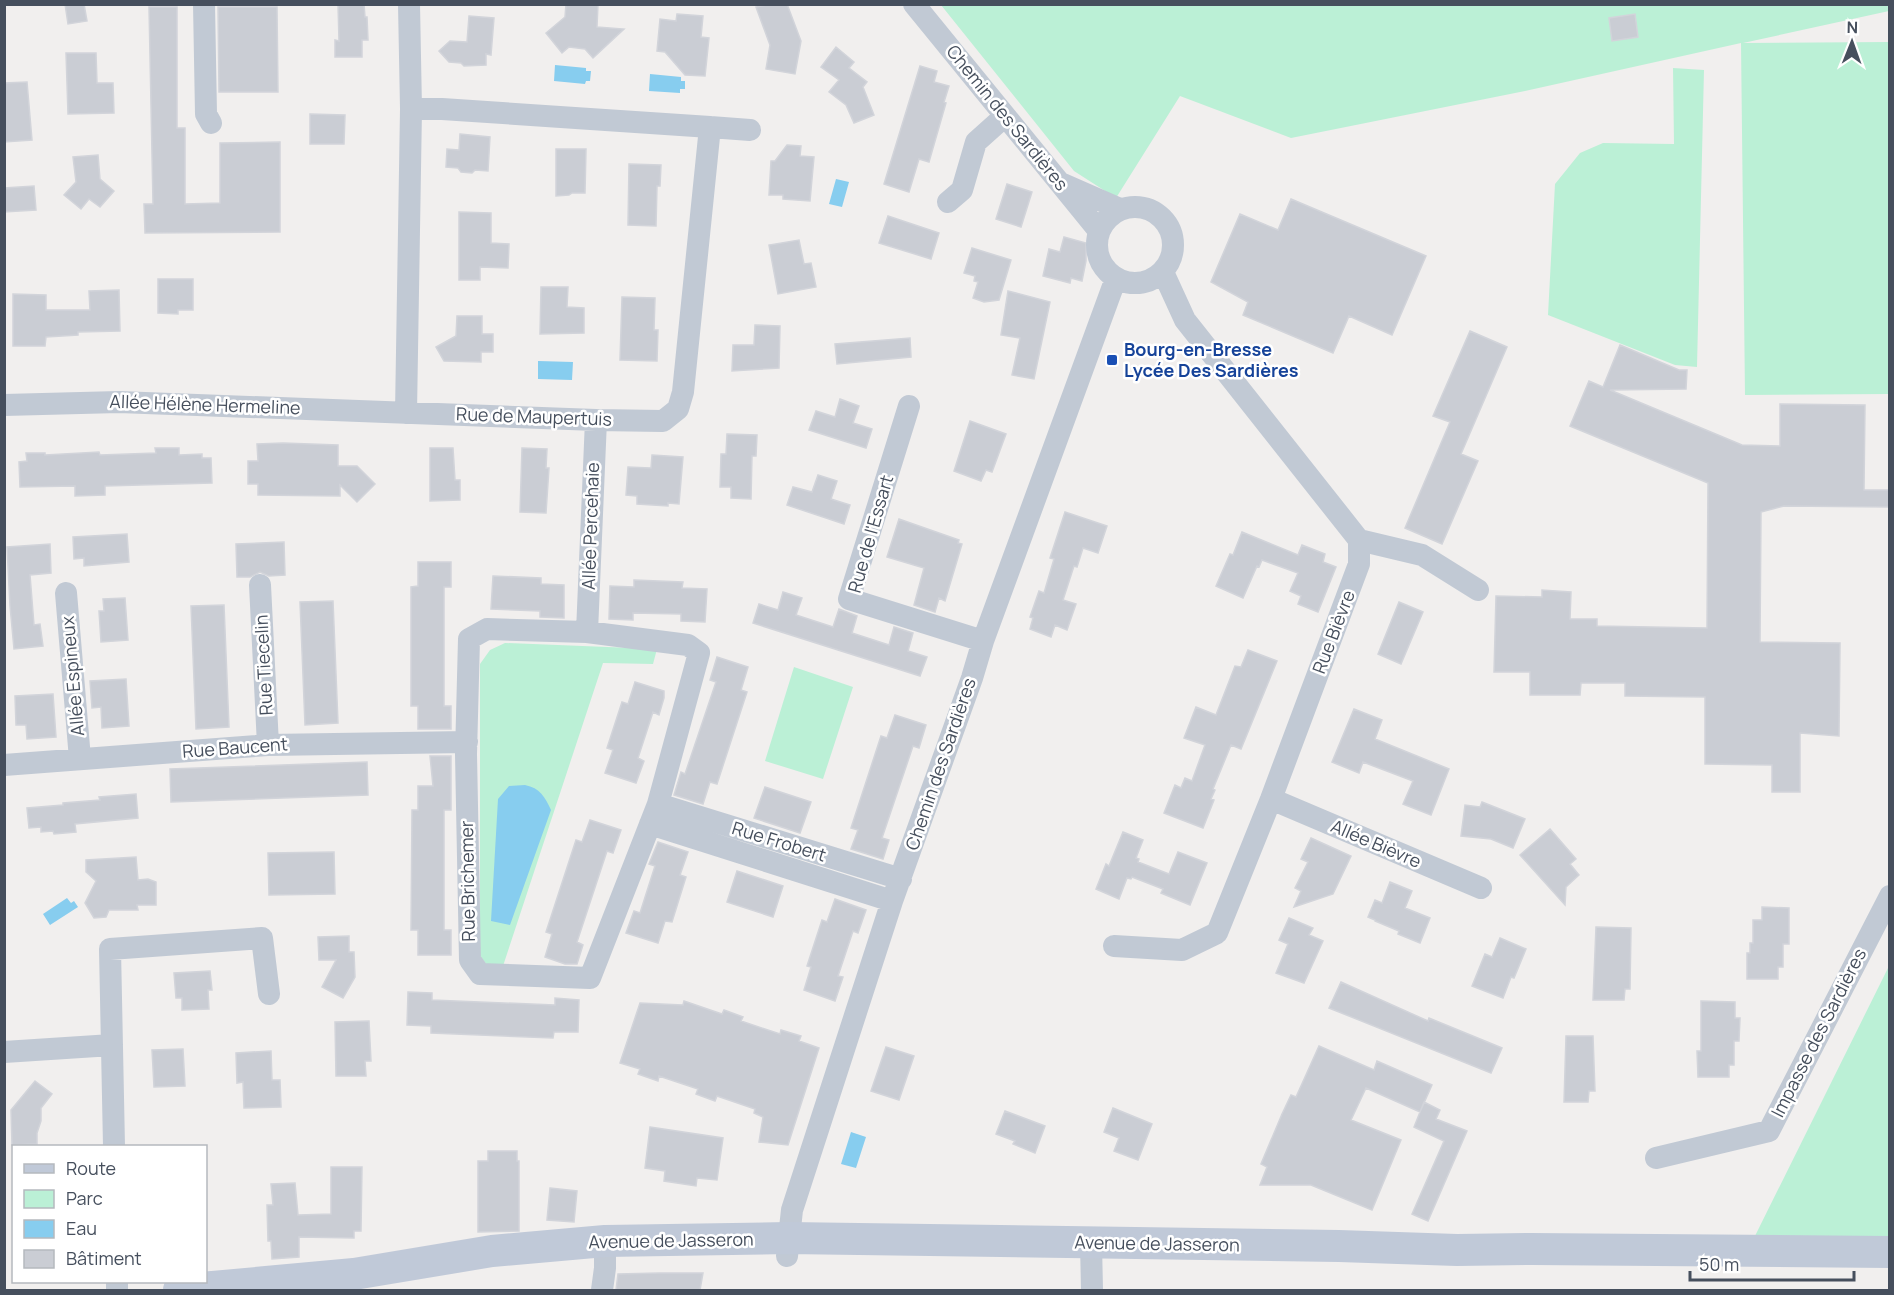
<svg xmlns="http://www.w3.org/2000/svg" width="1894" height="1295" font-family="Manrope,sans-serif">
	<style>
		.green { fill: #bbf0d6 }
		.water { fill: #87cdef }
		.building { fill: #cacdd4; stroke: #d2d4da; stroke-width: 1.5 }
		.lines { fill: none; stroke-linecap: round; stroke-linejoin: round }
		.minor { stroke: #c1c9d4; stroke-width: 22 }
		.secondary { stroke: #c0c9d8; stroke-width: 32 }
		.transit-dot { fill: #1a4fb4; stroke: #fff; stroke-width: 2 }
		.labels { text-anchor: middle; stroke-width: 5; stroke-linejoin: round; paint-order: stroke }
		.street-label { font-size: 18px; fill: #464f5d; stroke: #fff }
		.transit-label { font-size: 18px; font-weight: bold; fill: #164399; stroke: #fff; text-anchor: start }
	</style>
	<rect width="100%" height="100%" fill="#f1efee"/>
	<!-- green -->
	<path class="green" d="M941 5H1889V11L1743 43 1889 42V394L1745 395 1741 43 1525 91 1291 138 1180 96 1116 198 1074 171Z
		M1673 68 1704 70 1697 367 1675 365 1548 315 1555 184 1580 153 1603 143 1674 144Z
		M505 643 657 649 653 664 603 663 503 966 487 965 480 956V664L490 650Z
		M794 667 853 687 823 779 765 761Z
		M1889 966V1241L1753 1240Z"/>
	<!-- water -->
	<path class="water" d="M555 65 586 68V71H591L590 81H586L585 84 554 81Z
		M650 74 681 77V81H685V89H680V93L649 91Z
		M836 179 849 182 842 207 829 204Z
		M538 361 573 362 572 380 538 379Z
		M525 785C540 788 545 797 551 810L510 925 491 921 498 799 509 786Z
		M67 898 71 903 74 901 78 907 50 925 43 914Z
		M851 1132 866 1137 856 1168 841 1164Z"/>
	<!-- building -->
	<path class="building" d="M65 4H84L87 21 68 24Z
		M338 4H364L365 17H367L368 40H362V57H335V40L339 41Z
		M566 4H598L597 27 624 29 593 58 585 49 569 47 562 53 546 33 565 17Z
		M772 4H787L801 41 795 74 766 69 770 45 756 7Z
		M149 7H177V128H185V204L220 203V143L280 142V232L145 233 144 204H153Z
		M218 7H277L278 92H219Z
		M677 14 703 16 701 37 709 38 705 76 685 75 665 52 657 51 660 19 676 21Z
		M1635 14 1638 37 1612 41 1609 18Z
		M469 16 494 18 491 55 486 54V65L464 66 461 63 449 62 439 51 450 41 467 42Z
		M836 47 854 62 849 68 867 82 863 87 874 115 854 123 846 105 829 92 839 80 821 67Z
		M66 53H96L97 83H113L114 113 68 114Z
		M920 66 937 71 934 82 949 86 944 102 946 103 929 162 919 159 909 192 884 184Z
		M27 82 32 140 4 142V83Z
		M310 114 345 115 344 144H310Z
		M460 134 490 137 488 171 475 170 472 173 461 172 458 168 446 167 447 149 459 150Z
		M787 145 801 146 800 156 814 157 810 201 783 199V195H769L771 161H775Z
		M556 149H586L585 193H572L569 195 556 196Z
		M98 155 100 179 114 191 100 207 89 199 81 209 64 195 76 182 73 157Z
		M629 164 661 165 660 186H657L656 226 628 225Z
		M1007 184 1032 192 1021 227 996 219Z
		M34 186 36 210 4 212V188Z
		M1291 199 1426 256 1392 335 1349 316 1333 353 1243 315 1248 302 1211 282 1240 214 1278 230Z
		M459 212 491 213V243L509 244 508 268 480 267V280H459Z
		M888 216 939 233 931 259 879 243Z
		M1064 237 1086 243V261L1082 281 1071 278 1070 283 1043 276 1049 249 1060 252Z
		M799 240 804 264 811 263 816 287 778 294 769 245Z
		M972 248 1011 260 999 300 984 302 973 298 978 282 974 281 975 276 964 273Z
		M158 279H193V310H178V314L158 313Z
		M541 287H568L567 307 584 308V333L540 334Z
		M119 290 120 331 78 332V335L46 337 45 346H13V294L46 295V310H90L89 291Z
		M1008 291 1050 302 1034 379 1012 375 1020 338 1001 335Z
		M622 297 655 298 654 330H658L657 361 620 360Z
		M457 316H482V334H493V352H481V362L444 361 436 347 456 336Z
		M755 325 780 326 779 368 732 371 733 345H754Z
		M1470 331 1507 347 1461 454 1478 461 1442 544 1405 528 1450 422 1433 416Z
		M910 338 911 357 837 364 835 344Z
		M1620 345 1679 370H1687L1686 389 1610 390 1742 445 1780 446V404L1865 405 1864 490H1889V507L1784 506 1761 512 1760 642 1840 643 1839 736 1800 733V792H1772V765L1705 764V697L1625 696V683H1581L1580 695H1530V672H1494L1496 596 1542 597V590L1571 592 1570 619H1597V626L1707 628 1708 483 1570 426 1589 381 1603 387Z
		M840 399 859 406 853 423 872 429 866 448 809 430 816 411 835 417Z
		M970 421 1006 434 992 472 986 470 981 481 954 471Z
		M727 434 757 435 756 456H752L751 499 731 498V487H720L721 454H726Z
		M283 443 338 445V466H357L375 484 357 502 340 485V496L258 495V484H248V461H258L257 444Z
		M155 448H179V455L202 454V458H211L212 483 105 486V495L75 496V486L20 487 19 462 27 461 26 453H45V455L99 452 100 455 156 453Z
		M430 448H453L455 480H460V500L430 501Z
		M522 448 547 449 546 468H549L546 513 520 512Z
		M652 455 683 457 679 504 668 503V506L637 504V496L626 495 628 467 651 468Z
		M818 475 837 481 831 499 850 505 844 524 787 505 793 487 812 492Z
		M1065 512 1107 526 1098 553 1083 548 1077 567 1074 566 1063 600 1076 604 1067 630 1055 625 1051 637 1030 629 1033 618 1030 617 1039 591 1044 593 1054 559 1050 558Z
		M899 519 959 540 958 543 962 544 945 601 939 598 935 612 914 605 924 568 887 557Z
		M1242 532 1298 555 1302 545 1325 554 1323 562 1336 567 1318 612 1298 604 1301 596 1290 591 1298 573 1262 560 1259 567 1257 566 1243 598 1216 586 1230 554 1233 555Z
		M127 534 129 562 84 566V558L74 559 73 537Z
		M284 542 285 575 269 576 260 572 250 577H237L236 544Z
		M50 544 51 573 30 575 34 625 40 624 43 646 14 649 10 606 7 547Z
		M418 562H451V587H444V706H451V729H418V706H411V587L418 586Z
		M493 576 541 578V584L564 585V618L540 617V611L491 609Z
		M634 580 683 582 682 588 707 589 705 622 681 621V614L633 613V620L609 619 610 586 634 587Z
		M783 592 802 598 796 615 833 627 839 609 857 616 852 633 889 645 894 627 913 633 908 651 927 657 920 676 753 623 759 604 778 610Z
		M125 598 128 640 101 642 99 611H104L103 599Z
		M333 601 338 723 305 725 300 602Z
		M1399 602 1423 612 1401 664 1378 654Z
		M224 605 229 727 196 729 191 606Z
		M1248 650 1277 661 1241 749 1231 745 1213 789 1215 790 1211 799 1214 800 1203 828 1164 813 1175 785 1181 788 1185 778 1192 781 1205 745 1184 738 1196 707 1216 715 1235 666 1241 667Z
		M717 657 748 667 741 690 747 692 717 784 710 782 703 804 674 795 681 772 685 774 716 682 710 680Z
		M126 679 129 726 102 728 101 707 92 708 90 681Z
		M635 682 664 691V698L659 715 653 712 638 758 644 761 636 783 605 773 613 750 607 748 622 702 628 704Z
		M53 694 56 737 27 739 26 725H16L15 696Z
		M1354 709 1382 720 1375 739 1449 769 1431 815 1403 804 1413 781 1363 762 1359 773 1332 762Z
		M895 715 926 725 919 748 913 746 882 838 889 840 883 859 851 849 858 830 851 828 881 736 887 738Z
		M430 756H451V810H444V930H451V955H418V930H411L412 810H418V786H433Z
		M367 762 368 795 171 802 170 769Z
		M765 787 811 802 800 833 754 818Z
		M136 794 138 818 75 824 76 832 54 834 53 831 41 832V827L29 828 27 808 63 805V803L100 800 99 797Z
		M1482 802 1525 819 1513 848 1491 839 1461 836 1465 805 1480 807Z
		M590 820 621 830 613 853 607 851 577 942 583 945 577 964H565L545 957 552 934 546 932 576 840 582 842Z
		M1550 829 1576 859 1570 864 1579 875 1566 887 1565 905 1520 855Z
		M1123 832 1143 840 1136 858 1139 859 1138 862 1169 874 1178 852 1207 863 1190 905 1161 893 1163 889 1132 877 1131 879 1127 878 1119 899 1096 889 1106 864 1109 866Z
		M1311 838 1351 856 1333 894 1294 907 1301 891 1295 888 1308 862 1301 859Z
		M658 842 688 852 680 875 686 877 672 922 665 921 658 943 626 933 634 911 640 913 655 866 649 864Z
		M334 852 335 894 269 895 268 853Z
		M136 857 138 880 148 879 156 882V905H137L138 910H109L106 917 94 918 85 903 96 881 86 872V860Z
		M737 871 783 886 773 917 727 902Z
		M1390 882 1412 891 1405 908 1430 918 1420 943 1398 934 1399 931 1375 921V920L1368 917 1375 900 1382 903Z
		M835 899 866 910 858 933 853 931 838 976 843 977 835 1001 804 990 811 967 807 966 822 920 827 922Z
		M1762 907 1789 908V944H1783V967H1778V979H1747V953H1750V943H1753V920H1762Z
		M1289 918 1313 928 1309 935 1323 941 1304 983 1276 973 1288 944 1279 940Z
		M1596 927 1631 928 1630 989H1625L1624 1000H1593Z
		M349 936V952H354L355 977 343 998 322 987 336 960H319L318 937Z
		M1500 938 1526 949 1514 978 1511 977 1503 998 1472 986 1485 954 1492 957Z
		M210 971 212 990H208L209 1009 182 1010V998H176L174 973Z
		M1341 982 1428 1021 1429 1018 1502 1048 1491 1073 1329 1008Z
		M408 992 432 993V1000L555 1005V998L579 1000 578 1032H554L553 1038 431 1033V1026L407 1025Z
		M684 1001 722 1014 724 1010 743 1017 741 1021 780 1034 781 1030 801 1036 799 1041 819 1048 788 1145 759 1142 763 1117 754 1113 755 1109 717 1096 715 1101 696 1094 698 1089 659 1076 658 1081 638 1074 640 1069 620 1063 640 1003 683 1005Z
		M1701 1001 1735 1002V1018H1740L1739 1041H1734V1065H1729V1077H1698L1697 1051H1701Z
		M369 1021 371 1061H365L366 1076H336L335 1022Z
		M1566 1036H1593L1595 1091H1589L1588 1102H1564Z
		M1319 1046 1374 1070 1377 1061 1432 1085 1420 1112 1366 1088 1351 1120 1401 1140 1372 1210 1311 1185H1260L1267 1167 1261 1164 1282 1114 1291 1095 1296 1097Z
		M886 1047 914 1056 899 1100 871 1091Z
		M183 1049 185 1086 154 1087 152 1050Z
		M271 1051 272 1080H280L281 1107 244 1108 243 1082 237 1083 236 1053Z
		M35 1081 52 1094 41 1108V1121L37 1133V1144L12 1145 11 1110Z
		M1424 1102 1440 1110 1436 1119 1467 1131 1428 1221 1412 1214 1444 1141 1414 1127Z
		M1113 1108 1152 1124 1138 1160 1114 1151 1119 1138 1104 1132Z
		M1005 1111 1045 1126 1035 1153 1013 1144 1015 1141 996 1134Z
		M650 1127 723 1138 717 1180 697 1178 696 1186 664 1181 665 1171 645 1168Z
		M488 1151H517V1161H519V1231L478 1232V1161H488Z
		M331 1167H362L361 1231H354V1238L299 1237V1257L272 1259 271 1241H268L267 1205H273L271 1184 295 1183 298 1215 331 1214Z
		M550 1188 577 1191 574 1222 547 1220Z
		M659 1273H703L700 1290H616L618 1274Z"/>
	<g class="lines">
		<!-- minor -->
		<path class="minor" d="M204 4 206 114 211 123
			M409 4 411 109
			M914 4 1099 231
			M710 127 750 130
			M1063 184 1120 209
			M948 202 962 190 976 142 1005 116
			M1097 245a38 38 0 1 1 76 0a38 38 0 1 1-76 0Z
			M4 405 119 402 596 420 663 421 678 409 683 392 710 127 442 109H411L406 413
			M909 406 849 599 983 641
			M1359 540 1422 555 1478 590
			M260 585 268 745
			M66 593 80 759
			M487 629 587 632 688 645 699 653 658 804 590 978 480 974 470 960 466 754 469 639Z
			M587 632 596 420
			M4 765 268 745 467 742
			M1271 799 1481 888
			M658 804 901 879
			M650 824 892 901
			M1114 946 1182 950 1217 933 1271 799 1359 564V540L1185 320 1163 272
			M4 1052 112 1045
			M114 1146 110 949 262 938 269 994
			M1656 1158 1769 1131 1890 896
			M1091 1243 1092 1290
			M787 1256 792 1210 892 901 972 678 983 641 1116 278
			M117 1282V1290
			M602 1290 605 1268V1241"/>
		<!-- secondary -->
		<path class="secondary" d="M179 1290 354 1274 492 1251 605 1241 788 1238 1339 1246 1457 1250 1532 1249 1890 1252"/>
	</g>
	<!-- markers -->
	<rect class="transit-dot" x="1106" y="354" width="12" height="12" rx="3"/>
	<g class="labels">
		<!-- street labels -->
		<g class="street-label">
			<text transform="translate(1007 118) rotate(51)" y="6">Chemin des Sardières</text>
			<text transform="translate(205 405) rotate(2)" y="6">Allée Hélène Hermeline</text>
			<text transform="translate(534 417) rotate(2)" y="6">Rue de Maupertuis</text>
			<text transform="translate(591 526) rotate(-88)" y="6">Allée Percehaie</text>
			<text transform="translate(871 534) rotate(-74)" y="6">Rue de l'Essart</text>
			<text transform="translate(1334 632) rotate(-69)" y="6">Rue Bièvre</text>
			<text transform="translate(264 665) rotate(-93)" y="6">Rue Tiecelin</text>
			<text transform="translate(73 676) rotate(-95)" y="6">Allée Espineux</text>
			<text transform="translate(235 748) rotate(-4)" y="6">Rue Baucent</text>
			<text transform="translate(941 764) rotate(-71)" y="6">Chemin des Sardières</text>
			<text transform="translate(779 842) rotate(17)" y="6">Rue Frobert</text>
			<text transform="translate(1376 844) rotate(23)" y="6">Allée Bièvre</text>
			<text transform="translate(468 881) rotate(-91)" y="6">Rue Brichemer</text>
			<text transform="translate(1819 1033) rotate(-63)" y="6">Impasse des Sardières</text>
			<text transform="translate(671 1241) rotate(-1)" y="6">Avenue de Jasseron</text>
			<text transform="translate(1157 1244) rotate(1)" y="6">Avenue de Jasseron</text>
		</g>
		<!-- transit labels -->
		<g class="transit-label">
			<text x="1124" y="356">Bourg-en-Bresse<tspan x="1124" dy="21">Lycée Des Sardières</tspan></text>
		</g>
	</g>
	<!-- border -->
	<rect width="1894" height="1295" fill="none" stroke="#464f5d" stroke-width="12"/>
	<!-- legend -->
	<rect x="12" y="1145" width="195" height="138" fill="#ffffff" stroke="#b5b9be" stroke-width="1.5"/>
	<rect x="24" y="1164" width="30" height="9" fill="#c0c9d8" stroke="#b5b9be" stroke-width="1.5"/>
	<text x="66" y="1175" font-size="18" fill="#464f5d">Route</text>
	<rect x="24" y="1190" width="30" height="18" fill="#bbf0d6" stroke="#b5b9be" stroke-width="1.5"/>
	<text x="66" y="1205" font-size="18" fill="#464f5d">Parc</text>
	<rect x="24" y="1220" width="30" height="18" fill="#87cdef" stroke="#b5b9be" stroke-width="1.5"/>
	<text x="66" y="1235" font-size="18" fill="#464f5d">Eau</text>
	<rect x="24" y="1250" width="30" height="18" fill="#cacdd4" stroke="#b5b9be" stroke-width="1.5"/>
	<text x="66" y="1265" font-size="18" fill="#464f5d">Bâtiment</text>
	<!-- north arrow -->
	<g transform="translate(1852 42) rotate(1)" stroke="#ffffff" stroke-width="4.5" paint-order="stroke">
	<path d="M0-4.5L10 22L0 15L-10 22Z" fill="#464f5d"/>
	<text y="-9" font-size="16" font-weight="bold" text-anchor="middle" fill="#464f5d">N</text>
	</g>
	<!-- scale -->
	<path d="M1690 1271v9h164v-9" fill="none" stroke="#464f5d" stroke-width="3"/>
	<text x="1699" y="1271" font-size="18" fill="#464f5d" stroke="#ffffff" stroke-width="4.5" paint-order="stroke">50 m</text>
</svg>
